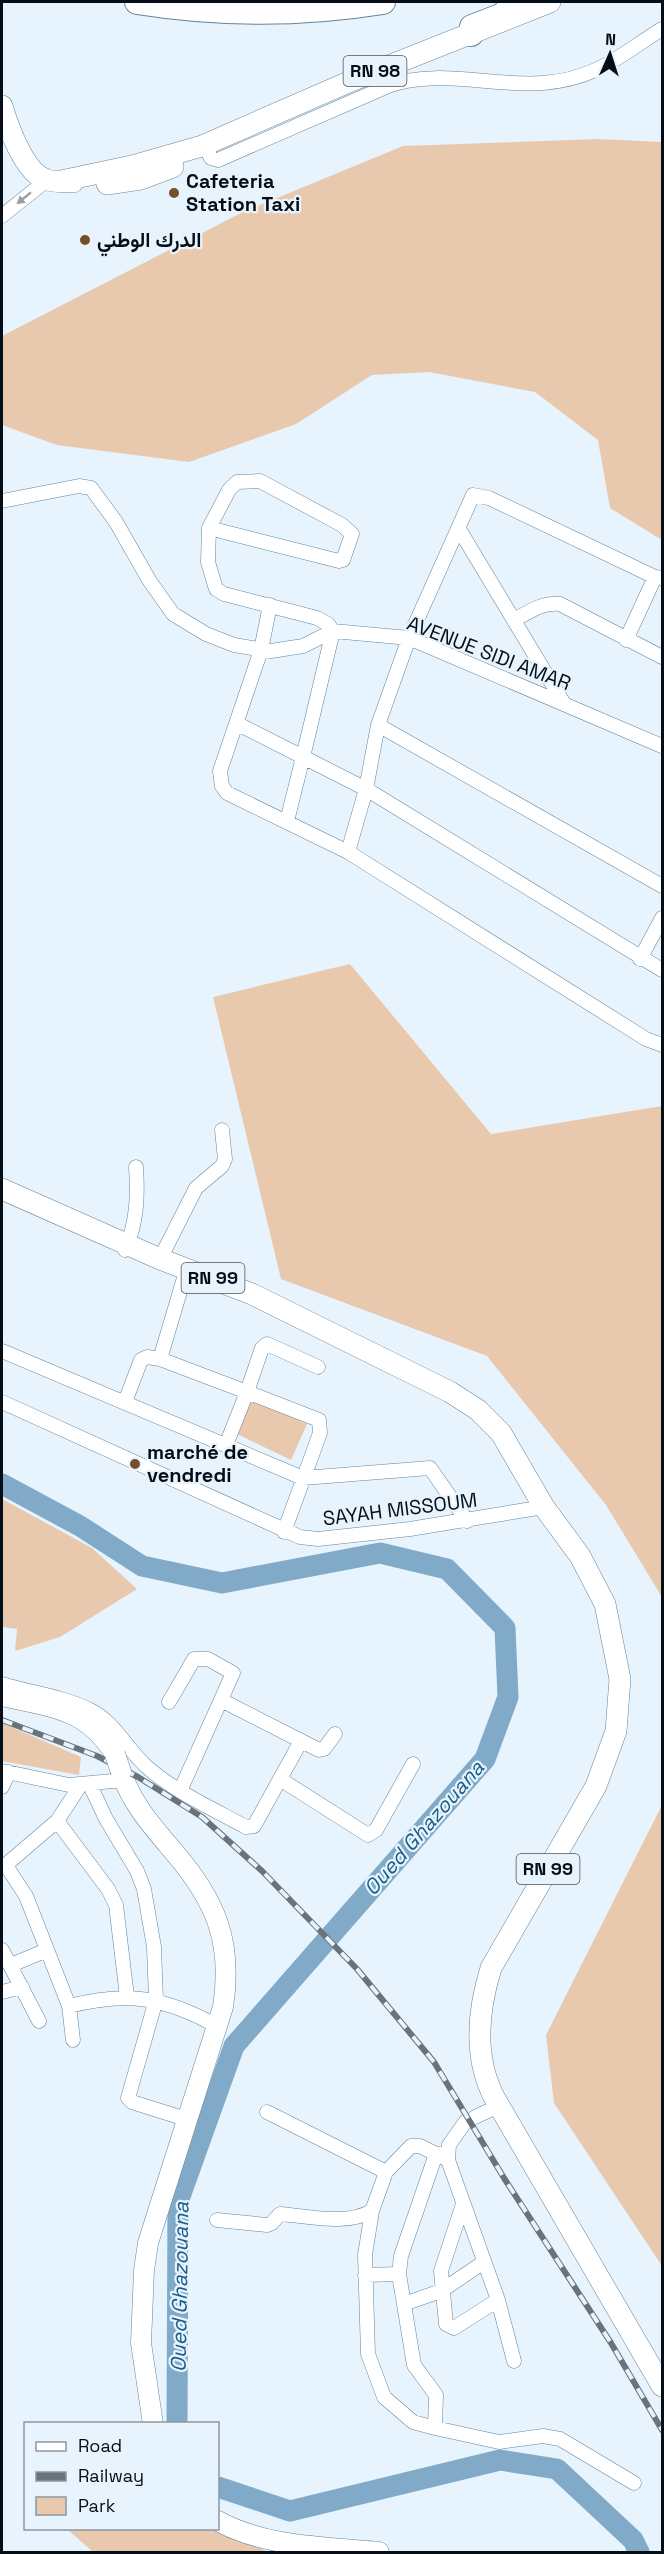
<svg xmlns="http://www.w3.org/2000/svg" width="664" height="2554" font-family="'Space Grotesk',Vazirmatn,sans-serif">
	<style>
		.green { fill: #e8c9ae }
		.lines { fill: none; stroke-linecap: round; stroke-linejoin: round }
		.river { stroke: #80aac8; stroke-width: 21 }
		.minor-casing { stroke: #678498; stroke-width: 15 }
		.secondary-casing { stroke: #678498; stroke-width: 21 }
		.primary-casing { stroke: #678498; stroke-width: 22 }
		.motorway-casing { stroke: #678498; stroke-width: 26 }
		.minor { stroke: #fff; stroke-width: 14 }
		.secondary { stroke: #fff; stroke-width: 20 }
		.primary { stroke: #fff; stroke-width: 21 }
		.motorway { stroke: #fff; stroke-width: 24 }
		.rail-casing { stroke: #68737c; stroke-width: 6 }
		.rail { stroke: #e7f3fd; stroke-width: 4; stroke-dasharray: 11; stroke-linecap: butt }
		.secondary-bridge-casing { stroke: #678498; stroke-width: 21; stroke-linecap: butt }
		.secondary-bridge { stroke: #fff; stroke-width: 20 }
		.oneway { fill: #9b9fa2 }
		.poi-dot { fill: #744f2a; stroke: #e7f3fd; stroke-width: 2 }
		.labels { text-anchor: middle; stroke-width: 4.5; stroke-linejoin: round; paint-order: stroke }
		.shield { fill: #e7f3fd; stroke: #49535b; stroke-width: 1.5 }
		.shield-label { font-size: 18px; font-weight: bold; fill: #050e16 }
		.poi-label { font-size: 20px; font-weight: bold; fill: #050e16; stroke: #e7f3fd; text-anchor: start }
		.street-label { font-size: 20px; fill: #050e16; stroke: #e7f3fd }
		.water-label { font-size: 21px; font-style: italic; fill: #185e86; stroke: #e7f3fd }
	</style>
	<rect width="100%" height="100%" fill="#e7f3fd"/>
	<!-- green -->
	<path class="green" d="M598 139 662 142V540L610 508 598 440 535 392 429 372 372 375 296 424 189 462 57 445 2 425V336L241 213 403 146Z
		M350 964 491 1134 662 1106V1597L606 1505 487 1356 281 1279 213 997Z
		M253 1398 307 1424 291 1460 235 1433Z
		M2 1499 92 1548 137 1589 60 1637 15 1651 17 1629 2 1627Z
		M2 1723 81 1757 79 1775 2 1761Z
		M662 1805V2266L554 2103 546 2035Z
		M218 2522 267 2552H93L67 2529 218 2528Z"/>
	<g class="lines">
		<!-- river -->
		<path class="river" d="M2 1484 80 1526 142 1566 222 1583 380 1553 447 1569 505 1628 508 1697 485 1759 234 2046 178 2202 177 2424
			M218 2487 290 2511 500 2460 557 2469 633 2540 639 2552"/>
		<!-- minor casing -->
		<g class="minor-casing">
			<path id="minor" d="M205 145 211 158 218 160 388 86C438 68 491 87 543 83 597 79 620 55 662 29
				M2 216 47 180
				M2 501 79 486 91 488 116 522 149 580 173 614 206 634 234 645 271 651 303 646 333 631 409 638 662 746
				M209 528 339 561 343 560 352 534 342 525 260 481 237 482 229 490 209 528 208 562 216 589 224 594 317 618 328 624 333 631 303 757 366 789 662 970
				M459 529 563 702
				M270 605 261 650 220 771 222 786 227 793 348 852 646 1039 662 1045
				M514 620C529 612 542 602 560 604L662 657
				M626 640 655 577
				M238 724 303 757 287 821
				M378 725 662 886
				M348 852 366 789 378 725 409 638 473 495 489 498 655 577 662 578
				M640 959 662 918
				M125 1250C137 1223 138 1196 136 1167
				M160 1259 196 1188 222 1166 225 1159 222 1130
				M2 1351 303 1478 430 1468 467 1521
				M160 1359 187 1268
				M2 1402 300 1537 318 1539 410 1529 544 1507
				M125 1402 141 1360 147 1357 160 1359 247 1392 262 1348 267 1344 318 1367
				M226 1445 247 1392 319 1420 320 1433 284 1532
				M2 1684C31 1693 62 1696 90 1710 115 1722 127 1750 148 1768 177 1793 213 1809 246 1827L254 1826 301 1741
				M221 1700 319 1750 324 1749 335 1734
				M169 1702 194 1659H208L233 1673 180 1791
				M2 1771 69 1785 124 1780
				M280 1779 368 1835 376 1830 413 1764
				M90 1785 106 1819 137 1871 144 1889 154 1947 156 2000 128 2098 132 2102 186 2119
				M2 1787 9 1772
				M57 1821 108 1889 116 1905 127 1997
				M2 1950 39 2021
				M11 1965 47 1950
				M2 1992 22 1987
				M69 2006C127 1991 164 1997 217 2026
				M73 2040 69 2006 26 1896 7 1867 8 1863 57 1821 80 1786
				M267 2112 386 2172
				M475 2117 499 2106
				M466 2121 449 2145 448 2160 498 2300 514 2361
				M448 2160 420 2146H411L386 2172 372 2211 365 2255 368 2354 384 2397 413 2422 435 2428 499 2442 543 2436 560 2439 634 2483
				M463 2204 441 2271 446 2324 454 2328 498 2300
				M217 2220 267 2225 272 2223 280 2214C308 2216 346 2226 372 2211
				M365 2275 399 2274
				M404 2304 441 2291 484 2262
				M435 2428 436 2395 414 2365 399 2274 401 2256 436 2154 445 2153"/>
		</g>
		<!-- secondary casing -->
		<g class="secondary-casing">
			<path id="secondary" d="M2 1696C52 1708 85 1707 115 1754
				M121 1772C132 1804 152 1826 174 1852 216 1901 233 1942 223 2007L148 2243 144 2270 141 2343 153 2424
				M218 2521C265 2547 325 2547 379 2552"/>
		</g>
		<!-- primary casing -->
		<g class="primary-casing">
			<path id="primary" d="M2 106C8 126 24 172 45 179 53 183 64 181 73 182
				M61 181 132 166 202 146 351 81 550 2
				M107 184 141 179 173 167
				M2 1189 160 1259 252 1294 450 1392 478 1410 501 1433 544 1507 580 1556 605 1604 620 1679 616 1731 596 1786 491 1968C478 2010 473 2056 494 2097L662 2386"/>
		</g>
		<!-- motorway casing -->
		<g class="motorway-casing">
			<path id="motorway" d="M137 2C218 15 302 15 383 2
				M471 34 472 27 503 15 514 2"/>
		</g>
		<!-- minor -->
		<use href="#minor" class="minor"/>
		<!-- secondary -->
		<use href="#secondary" class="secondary"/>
		<!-- primary -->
		<use href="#primary" class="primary"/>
		<!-- motorway -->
		<use href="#motorway" class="motorway"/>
		<!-- rail casing -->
		<g class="rail-casing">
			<path id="rail" d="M2 1720 97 1756 138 1777 202 1817 262 1871 357 1969 434 2062 504 2178 611 2343 662 2430"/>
		</g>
		<!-- rail -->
		<use href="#rail" class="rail"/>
		<!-- secondary-bridge casing -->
		<g class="secondary-bridge-casing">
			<path id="secondary-bridge" d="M115 1754 121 1772"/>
		</g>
		<!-- secondary-bridge -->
		<use href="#secondary-bridge" class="secondary-bridge"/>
	</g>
	<!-- one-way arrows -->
	<defs><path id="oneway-solid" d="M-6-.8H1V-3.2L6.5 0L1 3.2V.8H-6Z" transform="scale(1.5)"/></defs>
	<use class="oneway" href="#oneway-solid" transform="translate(24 198) rotate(141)"/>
	<!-- markers -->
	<g class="poi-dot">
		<circle cx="174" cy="193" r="6"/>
		<circle cx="85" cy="240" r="6"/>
		<circle cx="135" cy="1464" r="6"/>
	</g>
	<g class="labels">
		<!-- shield labels -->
		<g class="shield">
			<rect x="343.5" y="56" width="63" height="30" rx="4.5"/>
			<rect x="181.5" y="1263" width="63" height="30" rx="4.5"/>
			<rect x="516.5" y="1854" width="63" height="30" rx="4.5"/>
		</g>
		<g class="shield-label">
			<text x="375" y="77">RN 98</text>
			<text x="213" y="1284">RN 99</text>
			<text x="548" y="1875">RN 99</text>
		</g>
		<!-- poi labels -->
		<g class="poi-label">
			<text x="186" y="188">Cafeteria<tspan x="186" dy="23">Station Taxi</tspan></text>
			<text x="97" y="247">الدرك الوطني</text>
			<text x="147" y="1459">marché de<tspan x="147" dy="23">vendredi</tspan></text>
		</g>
		<!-- street labels -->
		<g class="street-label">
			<text transform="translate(489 653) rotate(21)" y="7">AVENUE SIDI AMAR</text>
			<text transform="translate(400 1509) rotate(-7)" y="7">SAYAH MISSOUM</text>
		</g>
		<!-- water labels -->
		<g class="water-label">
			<text transform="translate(424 1828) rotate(-49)" y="7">Oued Ghazouana</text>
			<text transform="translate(180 2287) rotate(-89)" y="7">Oued Ghazouana</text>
		</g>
	</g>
	<!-- border -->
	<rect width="664" height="2554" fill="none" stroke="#050e16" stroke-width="6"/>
	<!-- legend -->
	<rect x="24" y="2422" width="195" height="108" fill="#e7f3fd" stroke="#8d97a1" stroke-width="1.5"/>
	<rect x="36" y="2442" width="30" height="9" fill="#ffffff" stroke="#8d97a1" stroke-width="1.5"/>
	<text x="78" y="2452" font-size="18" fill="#050e16">Road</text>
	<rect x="36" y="2472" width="30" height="9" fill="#68737c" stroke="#8d97a1" stroke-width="1.5"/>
	<text x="78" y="2482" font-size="18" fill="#050e16">Railway</text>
	<rect x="36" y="2497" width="30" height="18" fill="#e8c9ae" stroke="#8d97a1" stroke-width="1.5"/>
	<text x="78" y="2512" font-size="18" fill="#050e16">Park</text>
	<!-- north arrow -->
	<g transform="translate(610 54) rotate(3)" stroke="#e7f3fd" stroke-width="4.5" paint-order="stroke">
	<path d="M0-4.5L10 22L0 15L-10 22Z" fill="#050e16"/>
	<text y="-9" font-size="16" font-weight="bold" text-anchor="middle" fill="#050e16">N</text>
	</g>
</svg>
